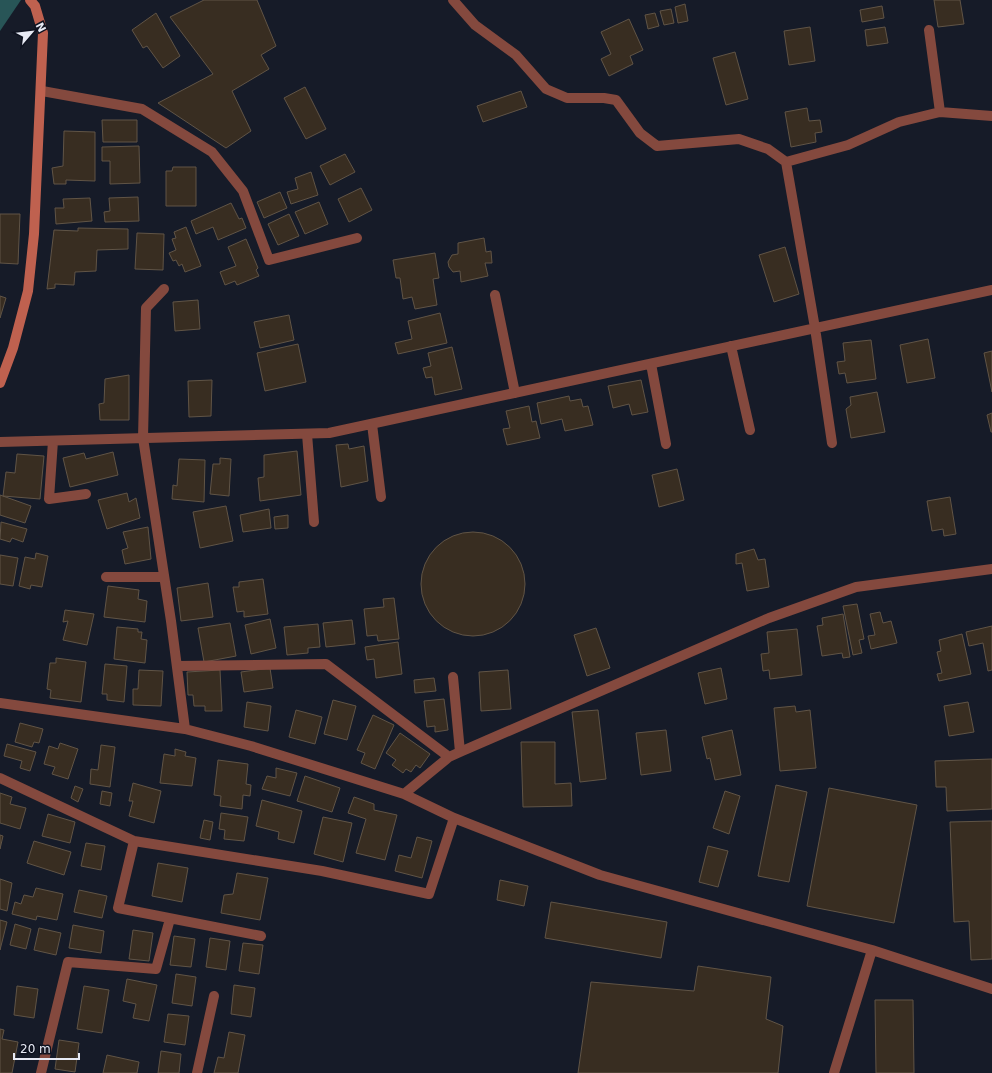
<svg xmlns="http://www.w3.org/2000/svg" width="992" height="1073" font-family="'DejaVu Sans',sans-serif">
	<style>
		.water { fill: #285557 }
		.building { fill: #382d21; stroke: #605446 }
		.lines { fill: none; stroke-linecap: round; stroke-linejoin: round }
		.street { stroke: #84493e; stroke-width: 10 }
		.secondary { stroke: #bf614f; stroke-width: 10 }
	</style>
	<rect width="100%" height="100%" fill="#161b28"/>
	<!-- water -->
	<path class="water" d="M0 0H21L0 31Z"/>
	<!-- building -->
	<path class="building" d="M204 0H257L276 46 261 55 269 69 232 91 251 131 226 148 158 103 213 74 170 17Z
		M934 0H960L964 24 938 27Z
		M685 4 688 21 678 23 675 7Z
		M882 6 884 18 862 22 860 10Z
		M671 9 674 23 664 25 660 11Z
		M156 13 180 56 163 68 147 46 143 48 132 30Z
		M655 13 659 26 648 29 645 15Z
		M629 19 643 50 630 56 633 64 609 76 601 59 611 54 601 32Z
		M810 27 815 61 789 65 784 31Z
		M885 27 888 43 867 46 865 30Z
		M735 52 748 99 726 105 713 58Z
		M305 87 326 129 306 139 284 98Z
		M521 91 527 107 483 122 477 106Z
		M807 108 809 121 820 120 822 132 815 133 816 142 791 147 785 112Z
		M102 120H137V142H103Z
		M64 131 95 132V181L66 180V184H54L52 168 63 166Z
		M139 146 140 183 110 184V161H102V147Z
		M345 154 355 172 330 185 320 166Z
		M173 167H196V206H166V171H172Z
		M311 172 318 195 291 204 287 192 298 189 295 178Z
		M361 188 372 210 349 222 338 199Z
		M280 192 287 208 264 218 257 202Z
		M138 197 139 221 105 222 104 212 110 211 109 198Z
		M90 198 92 221 56 224 55 208H64L63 199Z
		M319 202 328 224 305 234 295 212Z
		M231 203 239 219 242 218 246 228 218 240 213 227 196 234 191 221Z
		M0 214H20L18 264 0 263Z
		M289 214 299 236 278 245 268 224Z
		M186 227 201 266 185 272 182 264 179 266 176 260 173 261 169 253 176 250 172 239 176 238 174 232Z
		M78 228 128 229V249L97 250 96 271 75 272 74 285 55 284V288L47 289 54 230 78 231Z
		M137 233 164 234 163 270 135 269Z
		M484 238 486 252 491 251 492 263H485L488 276 461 282 460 271 453 272 449 267 448 262 452 255 458 254V243Z
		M246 239 258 268 256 270 259 276 237 285 235 281 225 285 220 272 236 266 228 247Z
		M785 247 799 294 774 302 759 255Z
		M435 253 439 278 433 279 437 305 415 309 412 297 403 299 400 278H396L393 260Z
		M0 296 6 298 0 318Z
		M198 300 200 329 175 331 173 302Z
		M440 313 447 343 398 354 395 343 412 339 408 321Z
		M289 315 294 340 260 348 254 322Z
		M928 339 935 378 907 383 900 345Z
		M871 340 876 379 847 383 845 373 839 374 837 362 845 361 843 343Z
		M298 344 306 382 265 391 257 353Z
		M452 347 462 389 435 395 432 377 426 378 423 368 431 366 428 353Z
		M992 351V392L984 353Z
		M129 375V420H100L99 404 104 403 105 379Z
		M212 380 211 416 189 417 188 381Z
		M641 380 648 412 632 415 629 404 613 408 608 386Z
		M877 392 885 432 851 438 846 409 851 405 850 397Z
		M569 396 570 401 581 399 583 407 588 406 593 425 565 431 562 419 541 424 537 403Z
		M529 406 532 422 536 421 540 438 507 445 503 429 510 428 506 411Z
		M992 413V432H991L987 415Z
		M348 444 349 449 364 446 368 481 341 487 336 445Z
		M297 451 301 495 260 501 258 478 264 477V455Z
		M113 452 118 475 70 487 63 458 84 453 86 459Z
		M17 454 44 456 40 499 3 496 6 472 15 473Z
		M220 458 231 459 229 496 210 494 213 464H220Z
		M179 459 205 460 204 502 172 499 173 485 177 486Z
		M677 469 684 500 659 507 652 475Z
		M127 493 129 502 136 498 140 518 107 529 98 500Z
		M0 495 31 506 25 523 0 515Z
		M950 497 956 534 944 536 943 529 932 531 927 501Z
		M226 506 233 541 200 548 193 512Z
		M269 509 271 528 243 532 240 515Z
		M288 515V528L275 529 274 517Z
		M1 522 27 529 23 542 12 538 10 542 0 539Z
		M148 527 151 559 125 564 122 550 128 548 123 532Z
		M421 584a52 52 0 1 1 104 0a52 52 0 1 1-104 0Z
		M754 549 758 560 765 559 769 587 747 591 742 563 736 564V554Z
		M36 553 48 556 42 587 31 585 30 589 19 586 25 557 35 559Z
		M0 555 18 558 13 586 0 584Z
		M263 579 268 614 244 617V611L237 612 233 587H239V582Z
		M208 583 213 617 181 621 177 588Z
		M108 586 139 590 138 599 147 601 145 622 104 617Z
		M394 598 399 639 378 641 377 635 367 636 364 609 384 607 383 599Z
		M857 604 864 639 859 640 862 653 853 655 843 606Z
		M65 610 94 614 87 645 63 640 68 621 63 622Z
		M880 612 883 623 891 621 897 643 871 649 868 636 875 635 870 614Z
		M843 614 850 657 843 658 842 653 822 656 817 626 823 625 822 618Z
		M270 619 276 648 251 654 245 625Z
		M352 620 355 644 326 647 323 623Z
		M230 623 236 656 204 662 198 628Z
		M318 624 320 647 308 648V653L287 655 284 627Z
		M992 626V670L988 671 983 643 969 646 966 632Z
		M117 627 138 629V632H142L141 639 147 640 145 663 114 659Z
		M596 628 610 668 587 676 574 635Z
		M797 629 802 675 770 679 769 670 763 671 761 654 769 653 767 632Z
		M962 634 971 674 939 681 937 674 942 673 937 652 941 651 939 640Z
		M398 642 402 674 376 678 374 659 367 660 365 647Z
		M56 658 86 662 81 702 50 698 51 690 47 689 50 663H56Z
		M105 664 127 666 124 702 107 700V694H102Z
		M270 668 273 688 244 692 241 672Z
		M721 668 727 699 705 704 698 673Z
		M139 670 163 671 161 706 133 705V689H138Z
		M220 670 222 711H205V706H194L193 695H188L187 672Z
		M508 670 511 709 481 711 479 672Z
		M434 678 436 691 415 693 414 680Z
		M444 699 448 730 435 732V726L427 727 424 701Z
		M333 700 356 706 347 740 324 734Z
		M247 702 271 706 268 731 244 727Z
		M968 702 974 732 949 736 944 706Z
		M795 706 796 712 810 710 816 768 780 771 774 708Z
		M296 710 322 717 315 744 289 737Z
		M598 710 606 779 580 782 572 712Z
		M373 715 394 725 375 769 361 763 365 753 357 750Z
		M20 723 43 729 39 743 34 742 32 747 15 742Z
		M666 730 671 771 641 775 636 733Z
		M732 730 741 775 715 780 710 758 707 759 702 737Z
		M400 733 430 754 420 768 416 765 411 772 406 769 403 773 392 765 396 760 386 753Z
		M521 742H555V784L571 783 572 806 523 807Z
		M60 743 78 749 68 779 52 774 55 767 44 764 49 746 58 749Z
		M7 744 36 752 30 771 20 768 22 761 4 756Z
		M101 745 115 747 110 787 90 784 91 769 98 770Z
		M175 749 186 752 185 756 196 758 192 786 160 783 164 754 175 756Z
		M992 759V809L947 811 946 787H936L935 761Z
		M218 760 248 764 246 784 251 785 250 796 243 795 242 809 220 806 221 796 214 795Z
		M276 768 297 773 290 796 262 789 267 776 276 778Z
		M305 776 340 788 332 812 297 801Z
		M133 783 161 791 154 823 129 816 133 801H129Z
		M776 785 807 792 789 882 758 876Z
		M75 786 83 789 78 802 71 798Z
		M829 788 917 805 894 923 807 906Z
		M102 791 112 793 110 806 100 804Z
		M725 791 740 796 729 834 713 828Z
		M0 793 12 797 10 804 26 808 20 829 0 823Z
		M354 797 374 804V810L397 815 385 860 356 853 366 819 348 813Z
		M262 800 302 811 294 843 278 839 279 832 256 826Z
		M221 813 248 817 244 841 224 839 225 830 219 829Z
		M48 814 75 822 70 843 42 836Z
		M323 817 352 823 343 862 314 854Z
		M204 820 213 822 210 840 200 838Z
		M992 821V959L971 960 969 921 954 922 950 822Z
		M0 835 3 836 0 849Z
		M417 837 432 841 422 878 395 871 399 855 411 858Z
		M34 841 71 852 64 875 27 863Z
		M86 843 105 846 101 870 81 866Z
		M708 846 728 851 718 887 699 882Z
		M158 863 188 868 182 902 152 896Z
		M237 873 268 878 260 920 221 913 224 895 233 894Z
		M0 879 12 883 7 911 0 909Z
		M500 880 528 886 524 906 497 900Z
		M36 888 63 894 57 920 37 916 36 920 12 914 15 902 21 904 24 895 33 897Z
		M79 890 107 896 102 918 74 912Z
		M551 902 667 922 661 958 545 938Z
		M0 920 7 922 0 950Z
		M15 924 31 929 26 949 10 945Z
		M73 925 104 931 101 953 69 948Z
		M39 928 61 933 56 955 34 950Z
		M133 930 153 933 149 961 129 959Z
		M174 936 195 939 191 967 170 965Z
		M210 938 230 941 226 970 206 967Z
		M243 943 263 945 259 974 239 971Z
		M698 966 771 977 766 1019 783 1026 778 1073H578L591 982 694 991Z
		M176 974 196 977 192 1006 172 1003Z
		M127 979 157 985 149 1021 133 1018 136 1004 123 1001Z
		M234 985 255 988 251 1017 231 1014Z
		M17 986 38 989 34 1018 14 1015Z
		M84 986 109 990 102 1033 77 1029Z
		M875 1000H913L914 1073H876Z
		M168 1014 189 1016 185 1045 164 1042Z
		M0 1029 4 1030 2 1039 18 1042 12 1073H0Z
		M229 1032 245 1035 238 1073H214L218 1057 224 1058Z
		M59 1040 79 1043 75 1072 55 1069Z
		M161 1051 181 1054 179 1073H158Z
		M107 1055 139 1062 137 1073H103Z"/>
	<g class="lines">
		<!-- street -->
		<path class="street" d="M453 0 475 25 516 55 546 89 567 98H604L616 100 640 133 657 146 739 139 768 149 786 162 815 328 832 443
			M42 91 142 109 212 152 243 191 269 260 357 238
			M940 112 992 116
			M786 162 848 145 899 122 940 112 929 30
			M164 289 146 308 143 438 171 621 185 729
			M495 295 515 393
			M731 346 750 430
			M651 364 666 444
			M372 424 381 497
			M307 434 314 522
			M53 441 49 499 86 494
			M0 442 329 433 992 290
			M106 577H164
			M177 666 326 664 449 757
			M453 677 460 752
			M0 703 185 729 251 746 404 794 454 818 600 875 872 950 992 989
			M0 778 134 841 322 871 429 894 454 818
			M404 794 449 757 460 752 769 618 856 587 992 569
			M134 841 118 908 261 936
			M41 1073 68 962 156 969 170 919
			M197 1073 214 996
			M834 1073 872 950"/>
		<!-- secondary -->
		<path class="secondary" d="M0 383 13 348 28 291 34 234 43 33 35 6 30 0"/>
	</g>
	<!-- north arrow -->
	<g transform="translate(32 32) rotate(62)" stroke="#0e121f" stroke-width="3" paint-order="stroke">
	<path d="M0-3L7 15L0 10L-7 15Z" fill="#e7eaf4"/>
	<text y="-6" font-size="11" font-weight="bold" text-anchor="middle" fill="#e7eaf4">N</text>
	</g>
	<!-- scale -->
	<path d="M14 1053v6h65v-6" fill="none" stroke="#e7eaf4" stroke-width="2"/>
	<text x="20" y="1053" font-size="12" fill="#e7eaf4" stroke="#0e121f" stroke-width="3" paint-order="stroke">20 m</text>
</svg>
